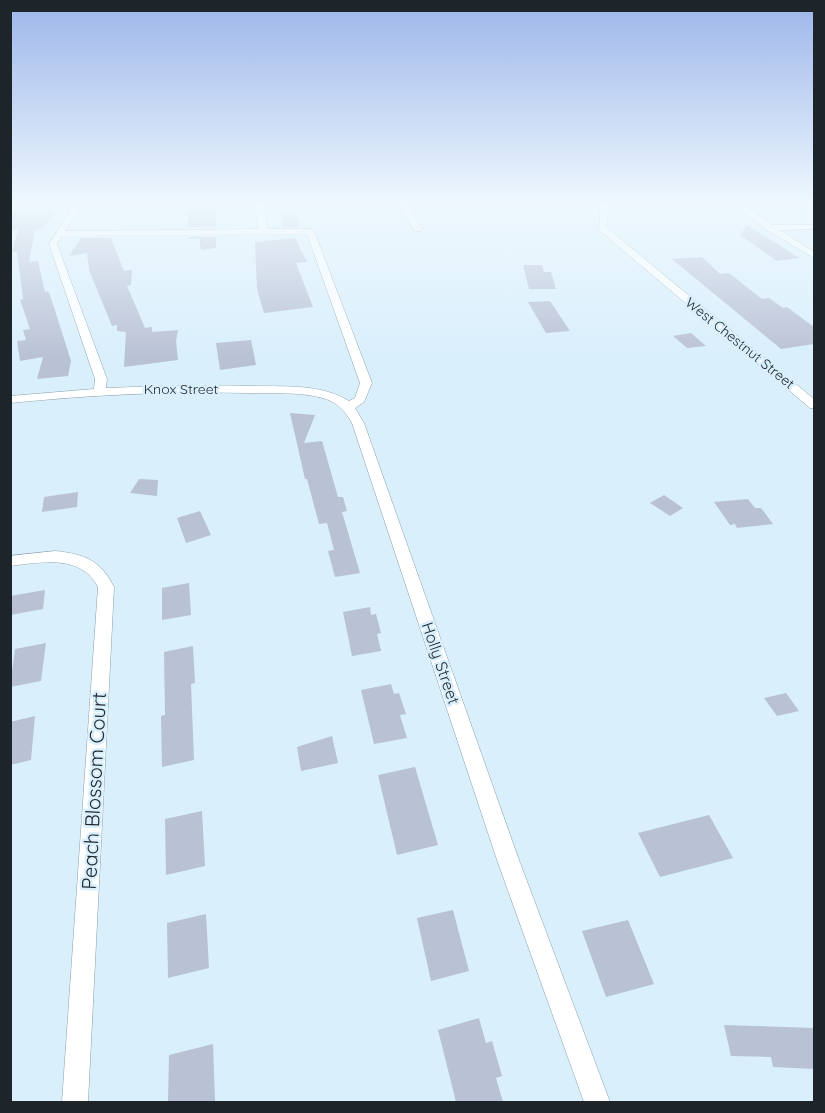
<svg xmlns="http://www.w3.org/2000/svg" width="825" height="1113" font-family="Quicksand,sans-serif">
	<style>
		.building { fill: #b9c1d5 }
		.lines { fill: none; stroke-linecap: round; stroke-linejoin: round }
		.minor-casing { stroke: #8a9eaa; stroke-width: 1 }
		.minor { fill: #fff; fill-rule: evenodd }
		.labels { text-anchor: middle; stroke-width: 5; stroke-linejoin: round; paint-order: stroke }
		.far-street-label { font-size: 14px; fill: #1d252a; stroke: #d9effc }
		.street-label { font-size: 16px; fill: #1d252a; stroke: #d9effc }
		.near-street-label { font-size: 20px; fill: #1d252a; stroke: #d9effc }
	</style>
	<rect width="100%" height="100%" fill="#d9effc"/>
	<!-- building -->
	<path class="building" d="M208 203H216V227H188V204Z
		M56 211 43 228 35 230 29 262 38 261 45 292 48 291 51 298 71 361 68 376 37 379 43 357 20 361 17 341 26 340 23 330 30 329 20 300 23 299 17 251 12 252 18 230H10V212Z
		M297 212 299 227H283L281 213Z
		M747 225 779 245 799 258 777 261 740 235Z
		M188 237H216V248L201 250 199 238 188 239Z
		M81 238H111L124 271 132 270 131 285 127 286 145 328 152 327V332L178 330 176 341 178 360 124 367 126 332 117 331V325L112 326 89 270 87 253 69 256Z
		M295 238 307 262 296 263 313 307 264 313 257 289 255 242Z
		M702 257 720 274 729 273 762 299 769 298 783 308 787 307 814 327V344L781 349 672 259Z
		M523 265H542L544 272H551L556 289H529Z
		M550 301 570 331 546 333 528 302Z
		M691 333 706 346 687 348 673 336Z
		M251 340 256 365 220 370 216 343Z
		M290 413 315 415 304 443 322 441 338 497H343L347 511 342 512 360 573 335 577 328 551 334 550 327 523 319 524 307 479H305Z
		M139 479 158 480 157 496 130 493Z
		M78 492 77 507 42 512 44 497Z
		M664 495 683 508 670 516 650 503Z
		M748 499 755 508H761L773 524 737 528 735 524 730 525 714 502Z
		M200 511 211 535 186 543 177 518Z
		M189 583 191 615 162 620V588Z
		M45 590 43 609 10 615V596Z
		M370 607 371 615 376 614 381 633 377 634 381 651 352 656 343 612Z
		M46 643 41 681 10 687 15 649Z
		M193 646 195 683 191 684 194 760 162 767 161 716 165 715 164 652Z
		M391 684 394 694 399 693 406 714 400 715 407 738 374 744 361 690Z
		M786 693 799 711 777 716 764 698Z
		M35 716 31 760 10 765V722Z
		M332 736 338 763 301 771 297 747Z
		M415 767 438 845 397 855 378 775Z
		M202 811 205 866 166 875 165 819Z
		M709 815 733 858 660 877 638 833Z
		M453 910 469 971 431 981 417 918Z
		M206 914 209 968 168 978 167 923Z
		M628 920 654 984 606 997 582 931Z
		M479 1018 486 1043 492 1041 502 1076 496 1078 503 1102H456L438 1030Z
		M724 1025 814 1028V1069L773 1067 771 1057 731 1056Z
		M213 1044 215 1102H168L169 1055Z"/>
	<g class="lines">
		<!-- minor casing -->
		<g class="minor-casing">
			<path id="minor" d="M76 203H84L65 231 259 229 254 203H262L268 229H310L314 231 372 383 364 402 355 408 364 423 519 860 610 1102H584L497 860 352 423C345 411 339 404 326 399 301 391 274 394 248 393 169 391 90 395 10 403V396L94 389 95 379 49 244ZM307 234 360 383 355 398 349 401C320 383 282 387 249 386 201 385 154 386 106 388L107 379 57 244 62 236Z
				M399 203H407L422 229 421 231H415Z
				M601 203H609L606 227 814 399V408H810L599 230Z
				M734 203H742L772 225H814V229L780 230 814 252V258L764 228Z
				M55 551C85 554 100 560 114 587L88 1102H62L98 587C81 554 42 562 10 566V556Z"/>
		</g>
		<!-- minor -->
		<use href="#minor" class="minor"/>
	</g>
	<!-- sky -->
	<linearGradient id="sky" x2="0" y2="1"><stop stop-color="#9db6ea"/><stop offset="0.57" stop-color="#eef8fe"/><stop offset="1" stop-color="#eef8fe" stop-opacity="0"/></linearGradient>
	<rect width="825" height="358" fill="url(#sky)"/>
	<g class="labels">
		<!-- far-street labels -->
		<g class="far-street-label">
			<text transform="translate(740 343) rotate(39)" y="5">West Chestnut Street</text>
			<text x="181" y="394">Knox Street</text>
		</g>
		<!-- street labels -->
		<g class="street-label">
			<text transform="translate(441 663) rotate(71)" y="6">Holly Street</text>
		</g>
		<!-- near-street labels -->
		<g class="near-street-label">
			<text transform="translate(94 791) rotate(-87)" y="7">Peach Blossom Court</text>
		</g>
	</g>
	<!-- border -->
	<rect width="825" height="1113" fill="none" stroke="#1d252a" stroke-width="24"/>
</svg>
